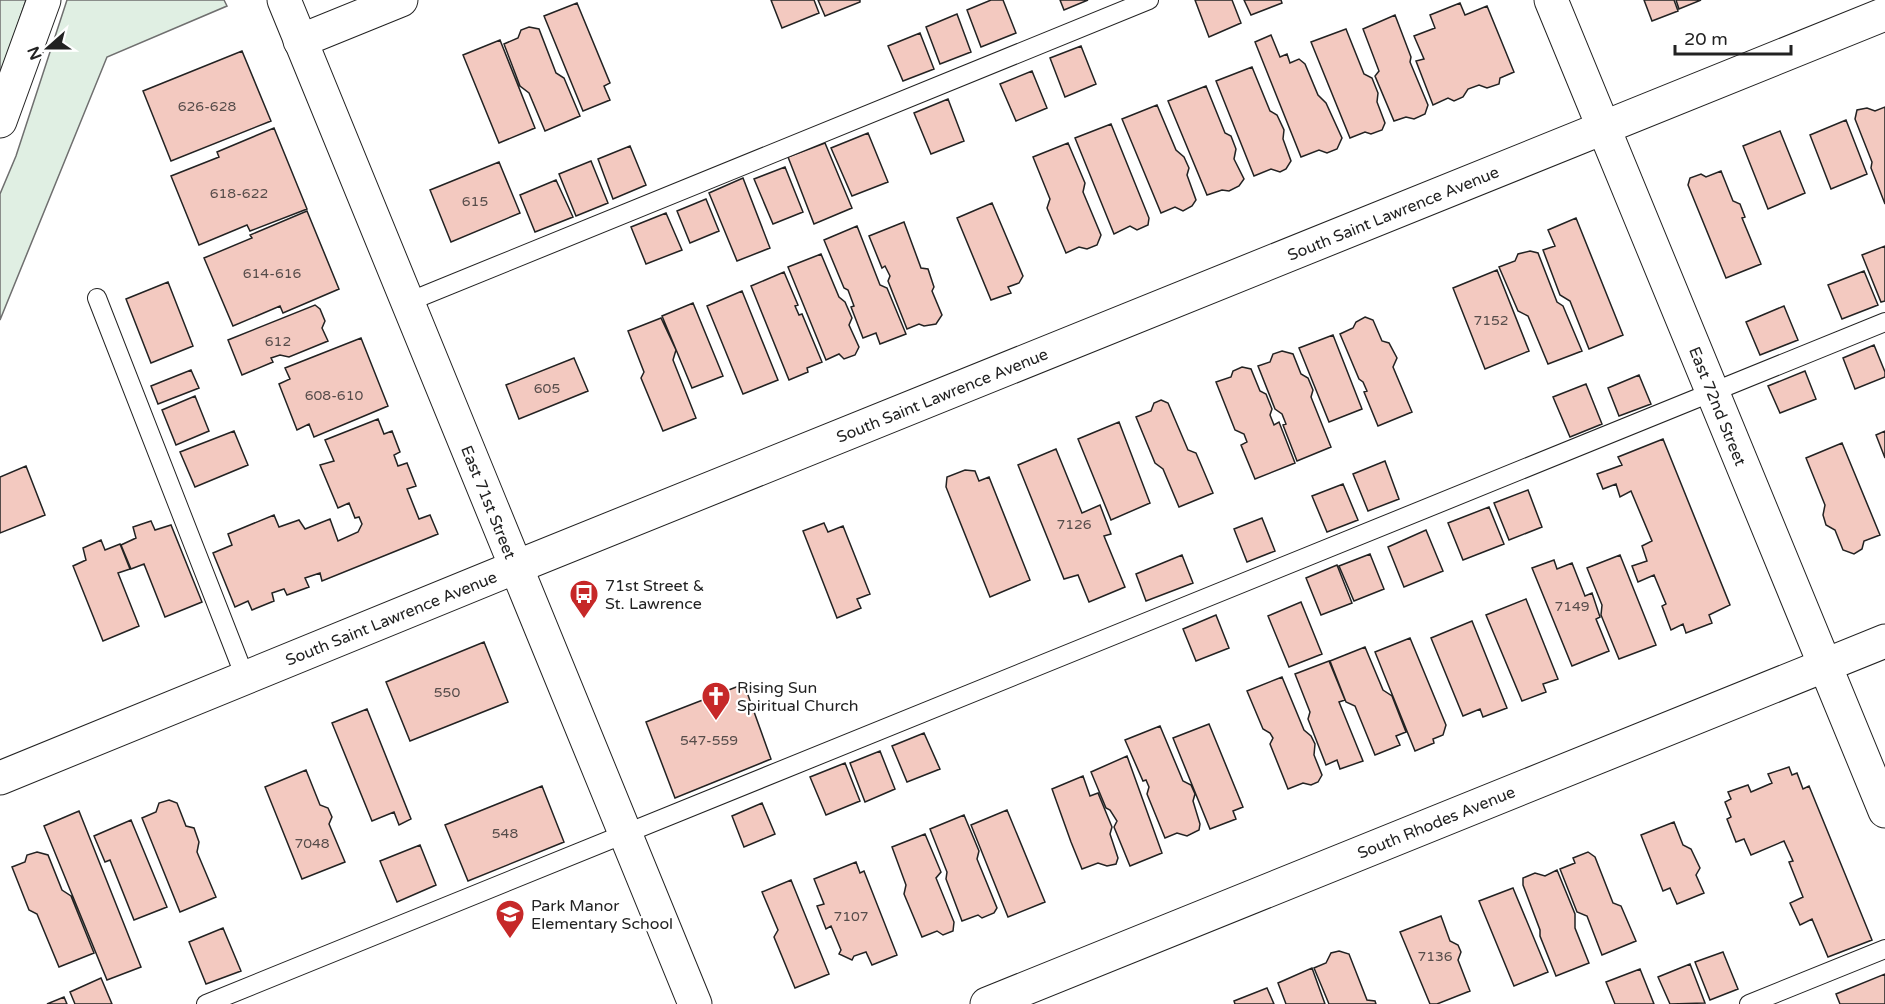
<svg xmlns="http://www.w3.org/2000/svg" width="1885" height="1004" font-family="'Varela Round',sans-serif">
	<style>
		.green { fill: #e0efe3; stroke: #6f6f6f; stroke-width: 1.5 }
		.building { fill: #f3c9c0; stroke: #222; stroke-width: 1.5 }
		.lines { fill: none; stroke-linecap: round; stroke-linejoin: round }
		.lane-casing { stroke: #222; stroke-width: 20 }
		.street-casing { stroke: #222; stroke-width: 35 }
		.secondary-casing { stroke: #222; stroke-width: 35 }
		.highway-casing { stroke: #222; stroke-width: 35 }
		.lane { stroke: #fff; stroke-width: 18 }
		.street { stroke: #fff; stroke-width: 33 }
		.secondary { stroke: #fff; stroke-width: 33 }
		.highway { stroke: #fff; stroke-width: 33 }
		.labels { text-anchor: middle; stroke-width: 4.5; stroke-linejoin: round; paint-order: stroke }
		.number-label { font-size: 14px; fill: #564c4a }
		.street-label { font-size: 16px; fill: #222; stroke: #fff }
		.poi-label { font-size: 16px; fill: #222; stroke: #fff; text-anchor: start }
	</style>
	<rect width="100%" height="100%" fill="#fff"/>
	<!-- green -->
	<path class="green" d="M0 0H26L0 78Z
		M67 0H224L227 6 107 57 0 320V194L16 156Z"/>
	<!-- building -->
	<path class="building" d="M771 0H814L819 13 782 28Z
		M818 0H860V2L825 16Z
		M991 0H1003L1016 33 981 47 967 10Z
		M1060 0H1088L1064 10Z
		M1195 0H1232L1241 23 1209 37Z
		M1244 0H1281L1282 3 1251 15Z
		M1644 0H1674L1678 11 1652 21Z
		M1676 0H1701L1679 9Z
		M577 3 610 83 604 86 610 100 583 111 544 16Z
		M1460 3 1465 15 1487 6 1514 72 1500 78 1499 84 1487 88 1479 85 1468 89 1463 97 1454 101 1448 98 1433 105 1416 61 1424 59 1414 36 1435 28 1430 15Z
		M957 14 971 52 940 64 926 27Z
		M1395 15 1411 57 1410 62 1428 105 1425 114 1414 119 1406 117 1394 121 1375 76 1379 71 1363 29Z
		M529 27 539 29 556 73 564 78 580 116 545 131 529 93 520 86 504 44 518 38 521 30Z
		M1346 29 1364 74 1372 78 1378 93 1377 102 1385 123 1382 130 1371 134 1365 132 1350 138 1311 42Z
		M920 33 934 69 903 81 888 46Z
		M1271 35 1280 57 1287 54 1290 63 1299 59 1305 64 1318 95 1326 103 1342 138 1337 149 1327 153 1319 150 1301 157 1255 42Z
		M500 40 535 128 499 143 463 55Z
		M1081 46 1096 84 1065 97 1050 58Z
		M242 51 271 121 171 161 143 91Z
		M1252 67 1270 111 1277 115 1284 130 1283 139 1291 161 1286 169 1280 172 1271 169 1254 176 1216 81Z
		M1032 71 1047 108 1016 121 1000 84Z
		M1206 86 1225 133 1231 136 1236 149 1234 159 1244 179 1239 186 1229 191 1222 190 1207 195 1168 101Z
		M948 99 964 141 931 154 914 113Z
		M1157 105 1176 150 1184 157 1189 168 1187 175 1196 200 1192 206 1183 211 1175 207 1161 213 1122 119Z
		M1885 107V204L1871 168 1872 162 1855 119 1857 110 1867 108 1875 111Z
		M1846 120 1867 174 1831 189 1810 135Z
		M1111 124 1149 218 1148 225 1137 230 1130 226 1114 234 1075 138Z
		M274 128 307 209 250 231 247 225 199 245 171 176 219 157 217 152Z
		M1780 131 1805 193 1768 209 1743 146Z
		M868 133 888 182 852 196 831 148Z
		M825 143 852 208 814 224 788 157Z
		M1068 143 1085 183 1083 192 1101 235 1097 245 1087 249 1079 247 1066 253 1047 208 1050 199 1033 157Z
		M630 146 646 185 613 199 598 159Z
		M591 161 608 203 576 216 559 174Z
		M499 162 520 213 451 242 430 190Z
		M785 167 803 212 773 224 754 179Z
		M1721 171 1733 201 1740 204 1745 217 1742 218 1761 264 1726 278 1688 185 1690 178 1701 174 1706 177Z
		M743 178 770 248 737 261 709 193Z
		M556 180 573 217 535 232 520 195Z
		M706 199 719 231 690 243 677 211Z
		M992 203 1023 276 1019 283 1008 287 1011 293 991 300 957 218Z
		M307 211 339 289 283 313 280 306 233 326 204 258 252 238 250 235Z
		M666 213 682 250 646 264 631 227Z
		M1576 218 1623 335 1589 349 1570 301 1560 295 1543 250 1555 246 1548 230Z
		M904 222 921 268 928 269 934 287 932 291 942 315 936 324 924 326 919 324 907 329 888 281 890 276 885 266 882 268 869 236Z
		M857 226 880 285 887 288 906 334 880 344 876 333 863 338 851 307 854 306 848 290 844 288 824 240Z
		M1885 246V301L1881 302 1862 255Z
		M1530 251 1538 253 1557 302 1563 306 1582 351 1548 364 1528 316 1518 311 1499 267 1515 261 1518 254Z
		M821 254 839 297 845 302 852 318 849 325 859 347 855 355 844 359 839 354 826 360 788 267Z
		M1497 270 1529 351 1485 369 1453 288Z
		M1864 271 1878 305 1842 319 1828 285Z
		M784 272 798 305 795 306 799 315 802 314 822 362 807 368 808 372 789 380 751 286Z
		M168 282 193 346 151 363 126 299Z
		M742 291 778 380 743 394 707 306Z
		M693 303 723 376 692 388 662 316Z
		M315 305 320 309 325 321 322 328 328 341 289 357 280 355 271 358 273 362 242 375 228 340Z
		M1784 306 1798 340 1760 355 1746 322Z
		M1365 317 1373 320 1382 341 1389 343 1397 358 1393 367 1412 412 1378 426 1364 392 1367 391 1363 382 1359 379 1340 334 1353 328 1356 322Z
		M661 318 676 350 673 360 696 418 663 431 641 378 644 372 628 331Z
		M1333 335 1362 409 1329 422 1299 348Z
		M361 338 388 406 314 437 309 424 297 430 279 384 290 379 285 368Z
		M1874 345 1885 372V377L1855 389 1843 358Z
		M1282 351 1293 354 1301 374 1308 378 1313 390 1311 397 1331 447 1297 461 1283 425 1286 424 1282 414 1275 409 1258 366 1270 362 1273 354Z
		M574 358 588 391 519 419 506 385Z
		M1242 367 1251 369 1260 391 1266 394 1272 409 1270 415 1274 425 1279 422 1295 463 1255 479 1241 445 1247 442 1244 434 1235 430 1216 382 1231 377 1233 371Z
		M191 370 199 388 158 404 151 386Z
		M1805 371 1816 399 1780 413 1768 386Z
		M1639 375 1651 404 1619 416 1608 388Z
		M1586 384 1602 424 1570 437 1553 397Z
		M195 396 209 431 176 445 162 410Z
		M1161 400 1168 403 1188 450 1196 453 1213 493 1179 507 1163 469 1155 463 1136 417 1151 411 1154 403Z
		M378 419 384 434 392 431 400 452 394 455 398 466 407 463 416 486 407 489 419 519 430 515 438 534 322 581 320 573 305 578 309 587 287 595 284 589 272 593 274 601 252 610 248 601 235 607 213 553 232 545 228 534 274 515 279 527 299 520 305 529 330 519 338 541 358 532 362 524 359 517 355 518 349 503 338 508 320 465 334 461 325 440Z
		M1119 422 1150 503 1111 520 1078 439Z
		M234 431 248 465 195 487 180 452Z
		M1885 431V458L1876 435Z
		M1663 439 1730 605 1709 615 1712 623 1686 633 1683 624 1671 630 1662 606 1666 604 1654 575 1638 582 1632 566 1647 561 1642 546 1652 541 1631 491 1620 497 1616 484 1603 489 1597 474 1622 465 1618 457Z
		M1842 443 1880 535 1864 541 1862 549 1854 554 1843 550 1835 530 1826 525 1823 515 1825 505 1806 458Z
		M1056 449 1082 513 1100 505 1111 534 1104 536 1125 587 1089 602 1078 575 1064 579 1018 465Z
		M1385 461 1399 499 1368 511 1353 474Z
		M26 466 45 515 0 533V477Z
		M965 470 975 471 979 481 989 477 1030 580 990 597 946 487 947 477Z
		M1343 484 1358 520 1327 532 1312 496Z
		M1528 490 1542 527 1509 540 1494 503Z
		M1489 507 1504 544 1463 560 1448 523Z
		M1262 518 1275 551 1247 562 1234 529Z
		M151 521 155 530 171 525 202 602 165 617 144 564 131 569 121 545 136 538 133 527Z
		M824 523 828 532 843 526 870 594 857 599 861 608 837 618 803 531Z
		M1426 530 1443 571 1404 587 1388 547Z
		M101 540 105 550 120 544 130 569 118 573 139 626 103 641 73 566 86 560 83 548Z
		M1370 554 1384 589 1354 601 1339 566Z
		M1182 555 1193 583 1146 601 1136 574Z
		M1620 555 1656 645 1619 659 1601 615 1602 605 1587 568Z
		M1554 560 1557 569 1572 563 1585 596 1592 593 1600 617 1596 619 1609 651 1572 666 1532 568Z
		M1337 565 1352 603 1321 615 1306 578Z
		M1526 599 1558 679 1543 684 1546 692 1522 701 1486 615Z
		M1301 602 1322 654 1289 667 1268 616Z
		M1216 615 1229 648 1196 661 1183 629Z
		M1472 621 1507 708 1483 717 1480 709 1463 716 1431 638Z
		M1410 638 1446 725 1443 735 1433 739 1434 743 1415 751 1375 652Z
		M484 642 508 702 410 741 386 682Z
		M1365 647 1383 690 1392 696 1406 732 1396 736 1400 745 1375 755 1355 706 1346 702 1330 661Z
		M1329 661 1345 700 1339 702 1363 761 1340 769 1337 760 1326 765 1308 719 1310 712 1295 674Z
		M1282 677 1304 730 1311 736 1315 744 1314 755 1322 775 1318 782 1311 785 1303 783 1288 789 1270 744 1273 738 1270 733 1263 729 1247 691Z
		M744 684 771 759 675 798 646 722Z
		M367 709 411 819 399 825 394 812 372 821 332 723Z
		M1209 724 1243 807 1233 811 1236 819 1210 829 1173 738Z
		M1160 726 1183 781 1191 785 1195 794 1193 801 1200 824 1199 830 1187 836 1177 833 1165 838 1147 794 1149 787 1146 780 1143 781 1125 740Z
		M924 733 940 769 907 782 892 746Z
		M880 751 895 789 865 802 850 763Z
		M1127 756 1162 853 1130 866 1114 827 1117 821 1110 810 1106 808 1091 772Z
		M845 763 860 801 826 815 810 777Z
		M1789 767 1792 775 1797 773 1803 789 1809 786 1872 940 1828 957 1812 919 1800 925 1790 903 1803 897 1789 862 1793 861 1784 841 1751 855 1744 839 1736 842 1727 819 1731 817 1725 802 1731 799 1728 792 1748 785 1751 792 1772 783 1768 774Z
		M306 770 320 805 328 808 332 817 329 824 345 862 302 879 265 787Z
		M1083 776 1090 796 1098 793 1112 827 1110 834 1118 858 1116 864 1107 866 1098 863 1082 869 1071 842 1052 789Z
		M542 786 564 842 468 881 445 825Z
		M169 800 177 803 186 826 194 828 199 842 197 852 216 897 180 912 142 818 156 812 159 803Z
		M762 803 775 834 744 847 732 816Z
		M1007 810 1045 902 1008 917 971 825Z
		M79 811 141 967 107 980 44 826Z
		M964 815 979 851 977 859 997 908 994 913 982 918 978 915 962 921 946 879 947 872 930 829Z
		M131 820 167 907 134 920 110 860 105 862 94 836Z
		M1674 822 1683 845 1691 849 1700 868 1696 875 1704 893 1677 904 1670 888 1663 891 1641 835Z
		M925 834 941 872 936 878 954 922 953 931 943 935 937 931 922 937 904 894 906 885 892 847Z
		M420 845 436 885 397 902 380 861Z
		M37 852 48 855 62 890 71 896 94 953 59 967 37 914 29 910 12 867 25 862 27 855Z
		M1588 852 1595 857 1613 903 1621 906 1636 941 1602 955 1587 916 1577 912 1560 869 1575 863 1573 858Z
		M856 862 860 873 864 871 897 955 872 965 866 952 854 956 852 960 839 954 841 950 831 926 826 929 817 906 824 904 814 879Z
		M1557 870 1575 914V928L1589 963 1556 976 1540 936V930L1523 885V878L1535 873 1545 876Z
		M791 880 829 974 795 988 774 937 778 930 762 892Z
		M1513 888 1548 972 1514 986 1479 901Z
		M1441 916 1450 941 1458 945 1461 952 1458 960 1470 991 1437 1004H1430L1400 932Z
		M223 928 241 971 206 984 189 942Z
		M1339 951 1349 954 1367 1000 1375 1001 1376 1004H1329L1314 968 1326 963 1331 953Z
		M1723 952 1738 989 1710 1000 1695 962Z
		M1690 964 1705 1003 1670 1004 1658 977Z
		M1312 968 1325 1004H1286L1278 983Z
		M1640 969 1654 1004H1615L1606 982Z
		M1885 974V1004H1840L1836 994Z
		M101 978 112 1004H75L70 992Z
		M1267 988 1274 1004H1235L1234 1001Z
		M64 997 67 1004H47Z"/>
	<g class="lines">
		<!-- lane casing -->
		<g class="lane-casing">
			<path id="lane" d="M97 298 245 677
				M408 302 1149 0
				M206 1004 1885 322
				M1749 1004 1885 949"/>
		</g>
		<!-- street casing -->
		<g class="street-casing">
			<path id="street" d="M1551 0 1885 811
				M300 41 401 0
				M516 567 1885 14
				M987 1004 1885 641"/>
		</g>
		<!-- secondary casing -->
		<g class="secondary-casing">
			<path id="secondary" d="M284 0 695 1004
				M0 778 516 567"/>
		</g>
		<!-- highway casing -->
		<g class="highway-casing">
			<path id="highway" d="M0 121 44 0"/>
		</g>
		<!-- lane -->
		<use href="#lane" class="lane"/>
		<!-- street -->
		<use href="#street" class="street"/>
		<!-- secondary -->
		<use href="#secondary" class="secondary"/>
		<!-- highway -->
		<use href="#highway" class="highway"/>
	</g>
	<!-- icons -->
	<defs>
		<g id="bus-pin" transform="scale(1.5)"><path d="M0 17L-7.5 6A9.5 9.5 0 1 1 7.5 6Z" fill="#c62828" stroke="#fff"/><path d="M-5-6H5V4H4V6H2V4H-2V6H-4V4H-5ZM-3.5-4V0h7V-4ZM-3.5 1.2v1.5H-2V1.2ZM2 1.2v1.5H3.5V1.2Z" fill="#fff"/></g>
		<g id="church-pin" transform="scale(1.5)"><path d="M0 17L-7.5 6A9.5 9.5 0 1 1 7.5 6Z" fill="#c62828" stroke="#fff"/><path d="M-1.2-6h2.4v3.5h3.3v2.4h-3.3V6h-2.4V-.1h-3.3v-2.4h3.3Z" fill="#fff"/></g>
		<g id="school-pin" transform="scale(1.5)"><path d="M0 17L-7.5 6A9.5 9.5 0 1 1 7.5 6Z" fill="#c62828" stroke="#fff"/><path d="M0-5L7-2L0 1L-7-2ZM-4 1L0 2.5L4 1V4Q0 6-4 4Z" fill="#fff"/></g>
	</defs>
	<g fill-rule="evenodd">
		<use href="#bus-pin" x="584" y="594"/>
		<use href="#church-pin" x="716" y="696"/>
		<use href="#school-pin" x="510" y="914"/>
	</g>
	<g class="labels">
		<!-- number labels -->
		<g class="number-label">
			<text x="207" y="111">626-628</text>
			<text x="239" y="198">618-622</text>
			<text x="475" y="206">615</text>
			<text x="272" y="278">614-616</text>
			<text x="1491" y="325">7152</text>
			<text x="278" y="346">612</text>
			<text x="547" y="393">605</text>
			<text x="334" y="400">608-610</text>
			<text x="1074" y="529">7126</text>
			<text x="1572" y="611">7149</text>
			<text x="447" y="697">550</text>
			<text x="709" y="745">547-559</text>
			<text x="505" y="838">548</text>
			<text x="312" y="848">7048</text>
			<text x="851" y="921">7107</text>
			<text x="1435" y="961">7136</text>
		</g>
		<!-- street labels -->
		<g class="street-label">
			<text transform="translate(1393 213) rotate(-22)" y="6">South Saint Lawrence Avenue</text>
			<text transform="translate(942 395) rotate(-22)" y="6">South Saint Lawrence Avenue</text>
			<text transform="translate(1718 406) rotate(68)" y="6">East 72nd Street</text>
			<text transform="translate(489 502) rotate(68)" y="6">East 71st Street</text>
			<text transform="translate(391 618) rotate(-22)" y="6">South Saint Lawrence Avenue</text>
			<text transform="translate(1436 822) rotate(-22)" y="6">South Rhodes Avenue</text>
		</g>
		<!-- poi labels -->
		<g class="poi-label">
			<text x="605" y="591">71st Street &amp;<tspan x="605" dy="18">St. Lawrence</tspan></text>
			<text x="737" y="693">Rising Sun<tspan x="737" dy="18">Spiritual Church</tspan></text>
			<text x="531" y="911">Park Manor<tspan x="531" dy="18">Elementary School</tspan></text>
		</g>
	</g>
	<!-- north arrow -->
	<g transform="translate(48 48) rotate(249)" stroke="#ffffff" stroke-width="4.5" paint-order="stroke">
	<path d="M0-4.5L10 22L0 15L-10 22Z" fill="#222222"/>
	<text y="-9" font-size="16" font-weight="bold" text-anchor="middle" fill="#222222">N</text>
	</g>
	<!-- scale -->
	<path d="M1675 45v9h116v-9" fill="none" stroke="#222222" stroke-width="3"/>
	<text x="1684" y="45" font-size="18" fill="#222222" stroke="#ffffff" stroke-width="4.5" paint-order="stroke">20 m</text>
</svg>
